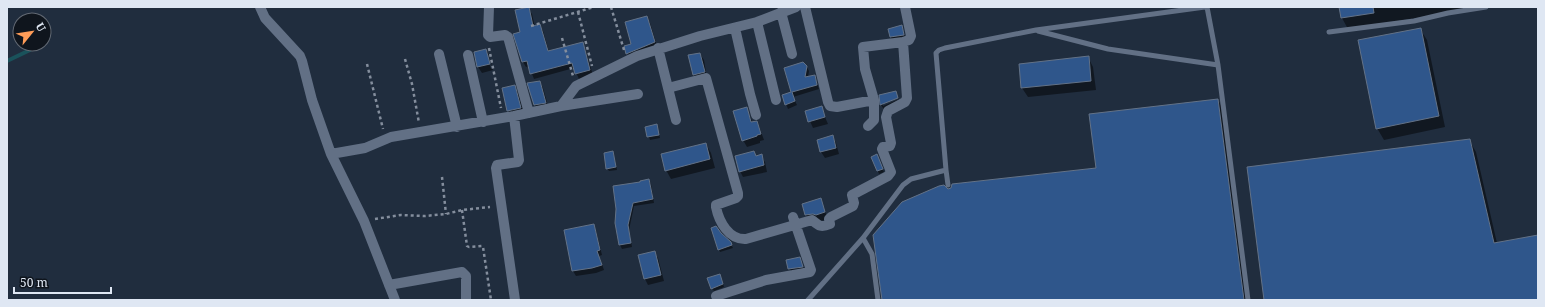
<svg xmlns="http://www.w3.org/2000/svg" width="1545" height="307" font-family="'Noto Serif',serif">
	<style>
		.shadow { fill: #0007 }
		.lines { fill: none; stroke-linecap: round; stroke-linejoin: round }
		.stream { stroke: #1a525b; stroke-width: 4 }
		.building { fill: #2f568b; stroke: #637287 }
		.path { stroke: #848e9d; stroke-width: 2.5; stroke-dasharray: 3 3; stroke-linecap: butt }
		.service { stroke: #627085; stroke-width: 5 }
		.minor { stroke: #627085; stroke-width: 10 }
	</style>
	<rect width="100%" height="100%" fill="#202d3e"/>
	<!-- shadow -->
	<path class="shadow" d="M584 7H593L585 9Z
		M1340 7H1484L1348 29 1342 18Z
		M528 8 532 14 535 27 540 26 543 31 549 52 582 43 585 49 593 75 579 79 574 68 534 79 529 66 526 67 523 62 521 33Z
		M646 17 650 23 658 49 631 60 625 47 632 44Z
		M902 27 905 38 892 40 891 37Z
		M1420 29 1427 40 1445 127 1384 140 1377 128Z
		M486 50 489 55H487L491 69 493 68 489 56 493 70 482 73 478 67Z
		M700 54 704 60 707 78 697 81 694 74Z
		M1088 57 1093 67 1096 90 1028 97 1022 88Z
		M806 66 809 71 808 77 814 76 819 89 793 97 797 105 788 109 783 96 792 92 786 69Z
		M540 82 543 88 549 109 538 111 535 105Z
		M514 87 518 93 524 114 512 116 508 110Z
		M895 92 898 97 883 103V106L899 99 901 105 885 111 881 105 880 96Z
		M1218 100 1224 111 1248 300H883L948 190 1097 169Z
		M746 108 753 123 757 122 760 129 764 140 760 141V143L747 147 743 140Z
		M821 108 828 124 813 128 806 112Z
		M656 125 660 138 650 140 646 127Z
		M833 137 836 143 839 154 825 158 821 152Z
		M1469 140 1476 152 1497 243 1538 236V300H1265Z
		M706 144 711 153 715 168 671 179 666 170Z
		M613 152 617 170 609 171 607 168Z
		M761 156 765 162 767 172 743 177 740 171Z
		M878 159 884 172 879 174 878 171Z
		M649 180 651 184 654 203 634 206 629 230 632 247 622 249 620 245 616 223 617 209 641 183Z
		M820 200 828 219 820 221H810L806 215Z
		M593 225 596 231 602 255 599 256 604 270 596 273 576 276 573 271Z
		M720 234 730 243 733 248 720 252 719 249Z
		M654 252 658 258 664 281 648 285 645 279 639 256Z
		M788 260 801 262 804 270 791 272Z
		M721 278 724 287 714 291 712 288Z"/>
	<g class="lines">
		<!-- stream -->
		<path class="stream" d="M7 61 30 50"/>
	</g>
	<!-- building -->
	<path class="building" d="M529 7 533 26 540 24 548 51 583 42 590 70 575 74 572 63 530 74 527 61 522 62 513 34 520 32 515 10Z
		M1339 7H1373L1374 13 1341 18Z
		M647 16 655 42 626 54 624 46 631 44 625 22Z
		M902 25 904 35 890 37 888 29Z
		M1421 28 1439 116 1376 129 1358 40Z
		M486 49 490 64 477 67 474 52Z
		M700 53 705 72 693 75 688 55Z
		M1089 56 1091 81 1021 88 1019 64Z
		M803 62 807 66 805 77 815 75 817 85 792 92 795 101 785 105 782 95 791 92 784 68Z
		M540 81 546 103 534 105 527 83Z
		M515 85 521 108 507 111 502 88Z
		M896 91 898 98 880 105 879 95Z
		M1218 99 1244 300H882L873 235 902 202 939 186 944 185 948 189 951 188 952 184 1096 168 1089 114Z
		M822 106 825 117 808 122 805 111Z
		M747 107 751 122 757 121 761 134 757 135V136L742 141 733 111Z
		M657 124 659 135 647 137 645 127Z
		M833 135 836 148 820 152 817 140Z
		M1470 139 1494 243 1538 235V300H1264L1247 167Z
		M706 143 710 159 665 171 661 154Z
		M613 151 616 167 606 169 604 153Z
		M754 151 756 156 762 154 764 165 739 172 735 156Z
		M877 154 883 169 877 171 871 157Z
		M649 179 653 199 633 203 628 225 631 243 619 245 615 223 616 209 613 186 640 182V181Z
		M821 198 825 212 816 215 813 214 805 215 802 204Z
		M594 224 600 250 597 251 602 265 592 268 572 271 564 230Z
		M716 226 721 233 731 242 732 245 718 250 711 228Z
		M655 251 661 275 644 279 638 255Z
		M800 257 803 267 788 269 786 260Z
		M720 274 723 284 711 289 707 278Z"/>
	<g class="lines">
		<!-- path -->
		<path class="path" d="M611 7 624 50
			M578 12 592 66
			M531 26 594 7
			M562 38 573 76
			M489 48 501 108
			M405 59 412 84 419 123
			M367 64 383 129
			M442 177 446 214
			M462 210 467 246 469 247 482 246 483 247 491 300
			M375 219 401 215 425 216 446 214 462 210 490 207"/>
		<!-- service -->
		<path class="service" d="M1207 7 1218 65 1248 300
			M1038 31 1108 49 1218 65
			M1329 32 1414 21 1448 13 1486 7
			M946 170 948 185
			M863 238 872 254 878 300
			M808 300 863 238 903 185 911 179 946 170 936 53 939 50 945 48 1036 30 1205 7"/>
		<!-- minor -->
		<path class="minor" d="M260 7 265 18 300 56 302 61 312 100 331 154 364 221 395 300
			M489 7 488 35 490 37 505 35 508 37 529 113
			M805 7 828 102 830 106 837 107 874 100
			M781 12 792 54
			M757 22 776 100
			M735 28 750 94 756 115
			M658 48 668 88 706 78 738 193V196L736 198 716 205V207C719 222 729 240 746 239L812 220C819 226 821 228 830 224L829 219 831 217 853 206 854 203 852 195 888 176 891 172 882 149 883 147 890 146 891 143 886 117 888 111 905 102 907 98 903 42 909 40 911 36 905 7
			M439 54 457 127
			M468 55 483 122
			M668 88 676 120
			M561 106 638 94
			M514 116 519 160 518 162 497 165 496 168 515 300
			M868 126 874 120V100L865 69 863 47 903 42
			M331 154 365 148 391 137 514 116 561 106 576 86 637 56 700 36 757 22 796 7
			M389 285 462 272 466 276V300
			M716 296 766 280 810 272 811 270 793 217"/>
	</g>
	<!-- border -->
	<rect width="1545" height="307" fill="none" stroke="#dfe7f3" stroke-width="16"/>
	<!-- north arrow -->
	<g transform="translate(32 32) rotate(60)"><circle r="19" fill="#0f151d" stroke="#626973"/>
	<path d="M0-3L7 15L0 10L-7 15Z" fill="#fe9c58"/>
	<text y="-6" font-size="11" font-weight="bold" text-anchor="middle" fill="#dfe7f3">U</text>
	</g>
	<!-- scale -->
	<path d="M14 287v6h97v-6" fill="none" stroke="#dfe7f3" stroke-width="2"/>
	<text x="20" y="287" font-size="12" fill="#dfe7f3" stroke="#0f151d" stroke-width="3" paint-order="stroke">50 m</text>
</svg>
